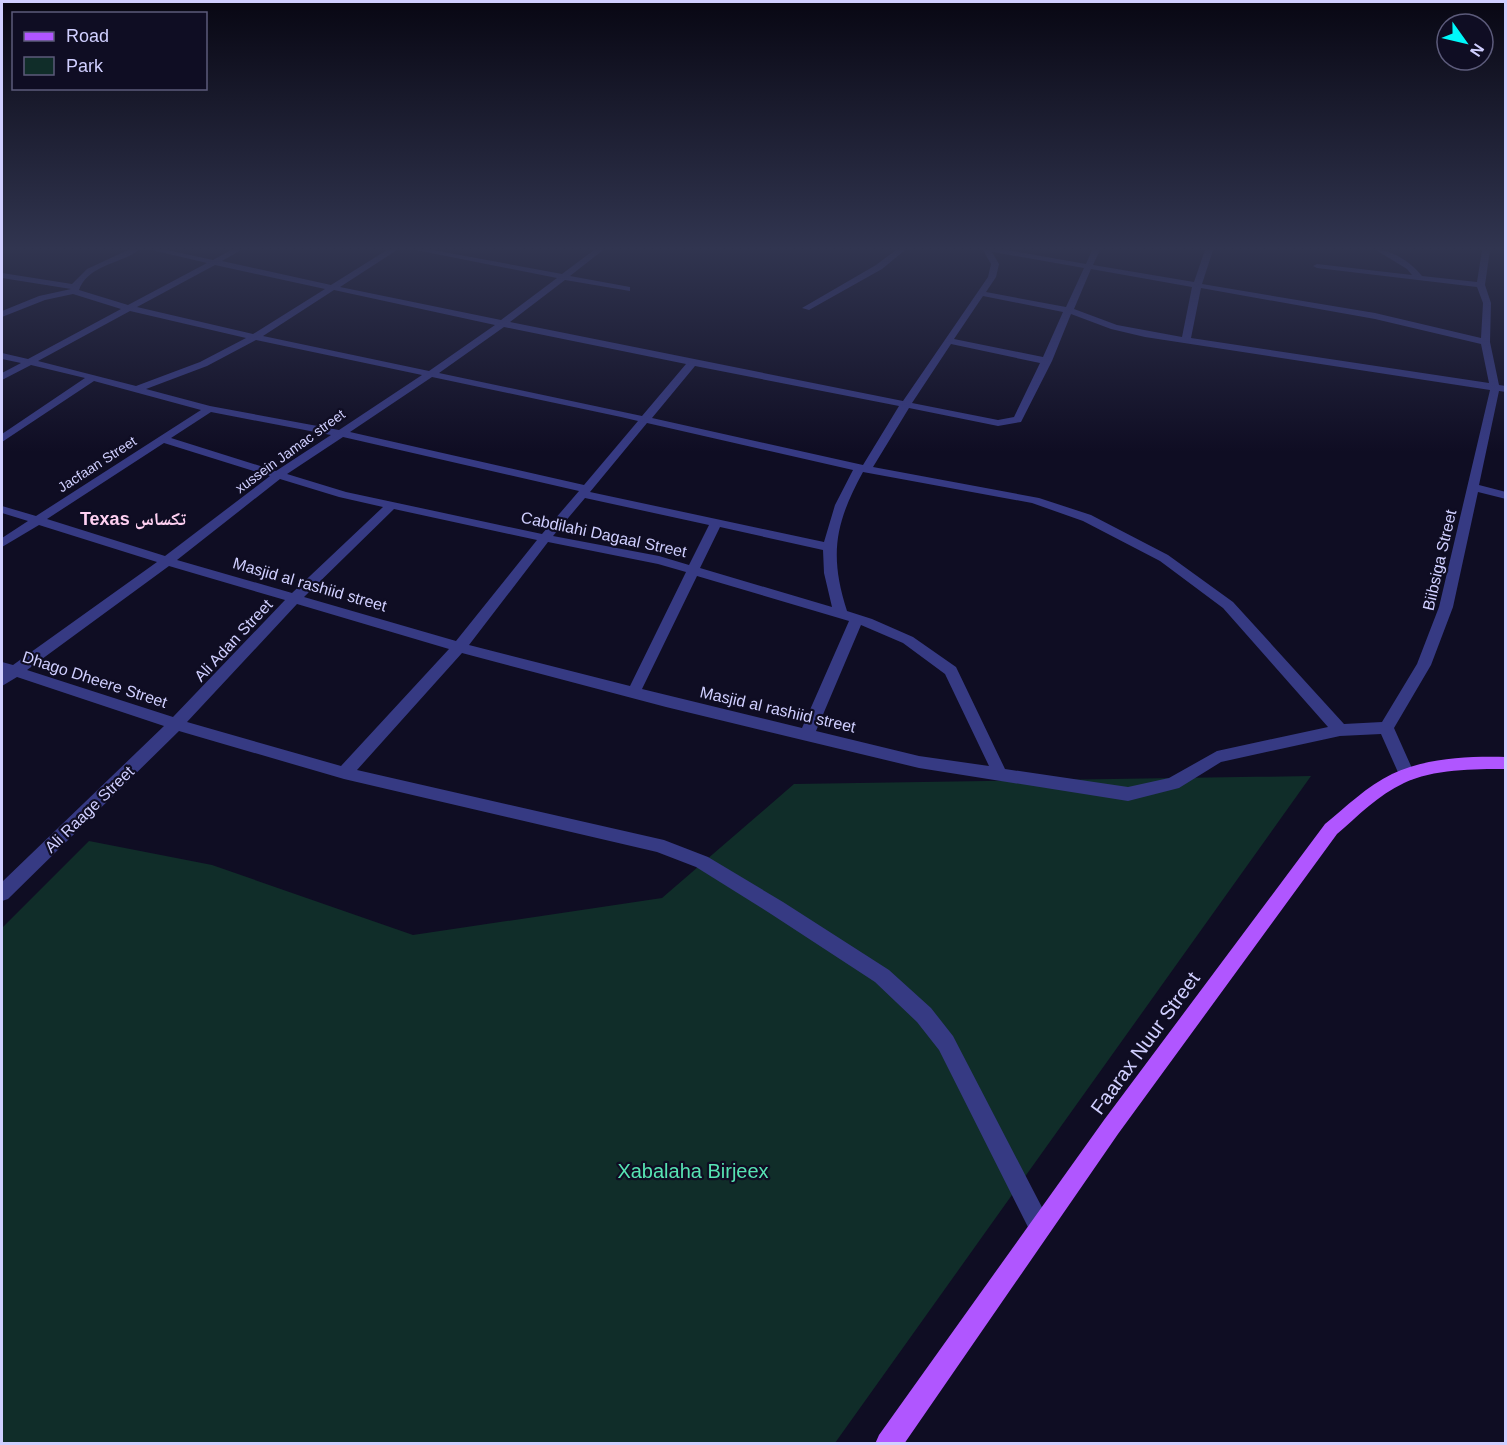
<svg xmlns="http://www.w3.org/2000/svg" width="1507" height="1445" font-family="Arial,'Noto Naskh Arabic',sans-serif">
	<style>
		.green { fill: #102d29 }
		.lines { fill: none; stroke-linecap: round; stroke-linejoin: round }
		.minor { fill: #363a83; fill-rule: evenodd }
		.major { fill: #b056ff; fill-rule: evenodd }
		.labels { text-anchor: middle; stroke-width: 4.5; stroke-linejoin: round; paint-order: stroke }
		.far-street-label { font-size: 14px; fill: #d0cfff; stroke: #0f0d23 }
		.street-label { font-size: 16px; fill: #d0cfff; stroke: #0f0d23 }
		.far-district-label { font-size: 18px; font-weight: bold; fill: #ffd1f2; stroke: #0f0d23 }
		.near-street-label { font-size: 20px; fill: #d0cfff; stroke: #0f0d23 }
		.near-park-label { font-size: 20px; fill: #57e3b3; stroke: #0f0d23 }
	</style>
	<rect width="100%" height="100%" fill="#0f0d23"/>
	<!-- green -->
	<path class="green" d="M1311 776 835 1443 2 1444V928L89 841 212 865 413 935 662 898 794 784Z"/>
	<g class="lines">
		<!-- minor -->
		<path class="minor" d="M128 250H139C120 264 88 265 79 290L128 305 207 263 152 250H167L213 260 231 250H241L222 261 331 285 387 250H397L340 287 501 320 557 278 416 250H433L562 274 594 250H603L570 276 630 287V291L565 280 510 322 903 401 988 277 991 264 983 250H1007L1086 264 1092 250H1100L1093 265 1194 282 1205 250H1213L1202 284 1375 313 1481 338 1483 303 1477 287 1317 268 1313 266 1317 264 1412 275 1407 269 1376 250C1394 250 1411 263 1422 276L1477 282 1482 250H1490L1485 285 1491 303 1490 342 1499 385 1506 386V392L1499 391 1479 485 1506 492V499L1478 492 1453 607 1431 665 1394 728 1415 775 1413 779 1407 781 1401 779 1381 734 1340 736 1221 762 1179 788 1128 801 919 768 666 707 462 653 357 770 664 840 708 857 783 902 889 970 931 1008 953 1036 1048 1219 1051 1227 1048 1235 1040 1238 1032 1235 939 1050 917 1022 875 982 771 914 696 867 657 852 344 779 179 731 8 899 2 901V882L164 726 17 677 2 686V662L13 665 157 562 39 525 2 547V538L28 521 2 513V506L36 516 201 410 94 381 2 442V434L85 378 31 365 2 380V373L21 363 2 359V353L28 359 121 309 73 294 45 300 2 317V311L39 296 71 289 2 278V273L72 284 87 269ZM992 252H993L1084 268 1066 307 986 292 996 277 999 264ZM215 265 325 289 253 334 137 307ZM1091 269 1192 287 1182 337 1117 325 1074 309ZM1201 288 1375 319 1481 344 1489 383 1191 338ZM334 290 495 325 429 371 263 336ZM983 296 1063 312 1043 357 954 339ZM130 311 246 338 200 362 136 386 38 361ZM1071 314 1111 329 1145 337 1490 390 1439 607 1417 664 1382 722 1344 724 1233 602 1168 555 1091 515 1039 498 873 467 909 408 998 426 1021 422 1052 361ZM504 327 686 364 642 416 439 373ZM256 340 422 375 339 430 210 406 146 389 207 366ZM951 344 1040 363 1014 417 998 420 912 403ZM695 366 899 406 863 465 652 418ZM432 377 621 417 638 421 584 485 350 432ZM211 412 331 435 276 471 171 438ZM647 423 853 470 835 505 824 542 590 492ZM343 437 579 491 542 534 346 492 287 474ZM164 443 270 476 165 556 47 519ZM863 472 1032 503 1083 521 1160 561 1223 608 1328 727 1217 751 1169 778 1128 787 1005 769 956 667 913 637 872 619 847 611C829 555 835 523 863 472ZM280 479 339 497 383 507 292 593 177 560ZM585 498 709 525 689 565 659 556 553 536ZM394 509 537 540 456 641 304 597ZM720 527 823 550 824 573 832 607 700 568ZM548 542 658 564 686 572 630 686 469 645ZM169 566 285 600 173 717 27 670ZM697 576 849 621 802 728 642 689ZM297 604 449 649 341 766 187 722ZM861 625 903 643 945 674 989 766 919 756 816 731Z
			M896 250H905L882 269 809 310 802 308 876 265Z"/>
		<!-- major -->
		<path class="major" d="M1506 757V769C1474 769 1433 769 1404 783 1378 795 1358 816 1337 834L1118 1134 904 1444H875L879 1435 1104 1120 1325 824C1346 807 1367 786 1392 774 1425 758 1469 756 1506 757Z"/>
	</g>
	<!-- sky -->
	<linearGradient id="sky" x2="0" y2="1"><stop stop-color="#080713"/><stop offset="0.55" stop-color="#313550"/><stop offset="1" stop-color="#313550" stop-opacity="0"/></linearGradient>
	<rect width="1507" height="452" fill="url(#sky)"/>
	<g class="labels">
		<!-- far-street labels -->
		<g class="far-street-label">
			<text transform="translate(290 451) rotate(-36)" y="5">xussein Jamac street</text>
			<text transform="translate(97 464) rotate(-33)" y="5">Jacfaan Street</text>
		</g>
		<!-- street labels -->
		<g class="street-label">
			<text transform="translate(604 534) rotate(12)" y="6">Cabdilahi Dagaal Street</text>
			<text transform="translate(1439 560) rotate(-77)" y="6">Biibsiga Street</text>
			<text transform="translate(310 584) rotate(16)" y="6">Masjid al rashiid street</text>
			<text transform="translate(233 640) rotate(-47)" y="6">Ali Adan Street</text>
			<text transform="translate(95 679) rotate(18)" y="6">Dhago Dheere Street</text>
			<text transform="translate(778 709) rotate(13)" y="6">Masjid al rashiid street</text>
			<text transform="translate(89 809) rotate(-44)" y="6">Ali Raage Street</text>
		</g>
		<!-- far-district labels -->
		<g class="far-district-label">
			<text x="133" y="525">Texas تكساس</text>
		</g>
		<!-- near-street labels -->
		<g class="near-street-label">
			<text transform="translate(1145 1043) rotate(-54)" y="7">Faarax Nuur Street</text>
		</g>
		<!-- near-park labels -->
		<g class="near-park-label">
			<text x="693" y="1178">Xabalaha Birjeex</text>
		</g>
	</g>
	<!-- border -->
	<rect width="1507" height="1445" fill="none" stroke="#d0cfff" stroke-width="6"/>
	<!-- legend -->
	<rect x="12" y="12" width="195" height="78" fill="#0f0d23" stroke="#5c5b7b" stroke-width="1.5"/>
	<rect x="24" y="32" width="30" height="9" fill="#b056ff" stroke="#5c5b7b" stroke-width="1.5"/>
	<text x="66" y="42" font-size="18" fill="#d0cfff">Road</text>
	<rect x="24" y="57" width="30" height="18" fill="#102d29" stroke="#5c5b7b" stroke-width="1.5"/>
	<text x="66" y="72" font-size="18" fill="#d0cfff">Park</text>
	<!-- north arrow -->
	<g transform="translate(1465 42) rotate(124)"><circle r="28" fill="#0f0d23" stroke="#5c5b7b" stroke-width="1.5"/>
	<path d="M0-4.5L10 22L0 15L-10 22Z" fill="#00f8fa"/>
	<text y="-9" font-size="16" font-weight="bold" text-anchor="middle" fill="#d0cfff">N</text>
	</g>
</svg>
